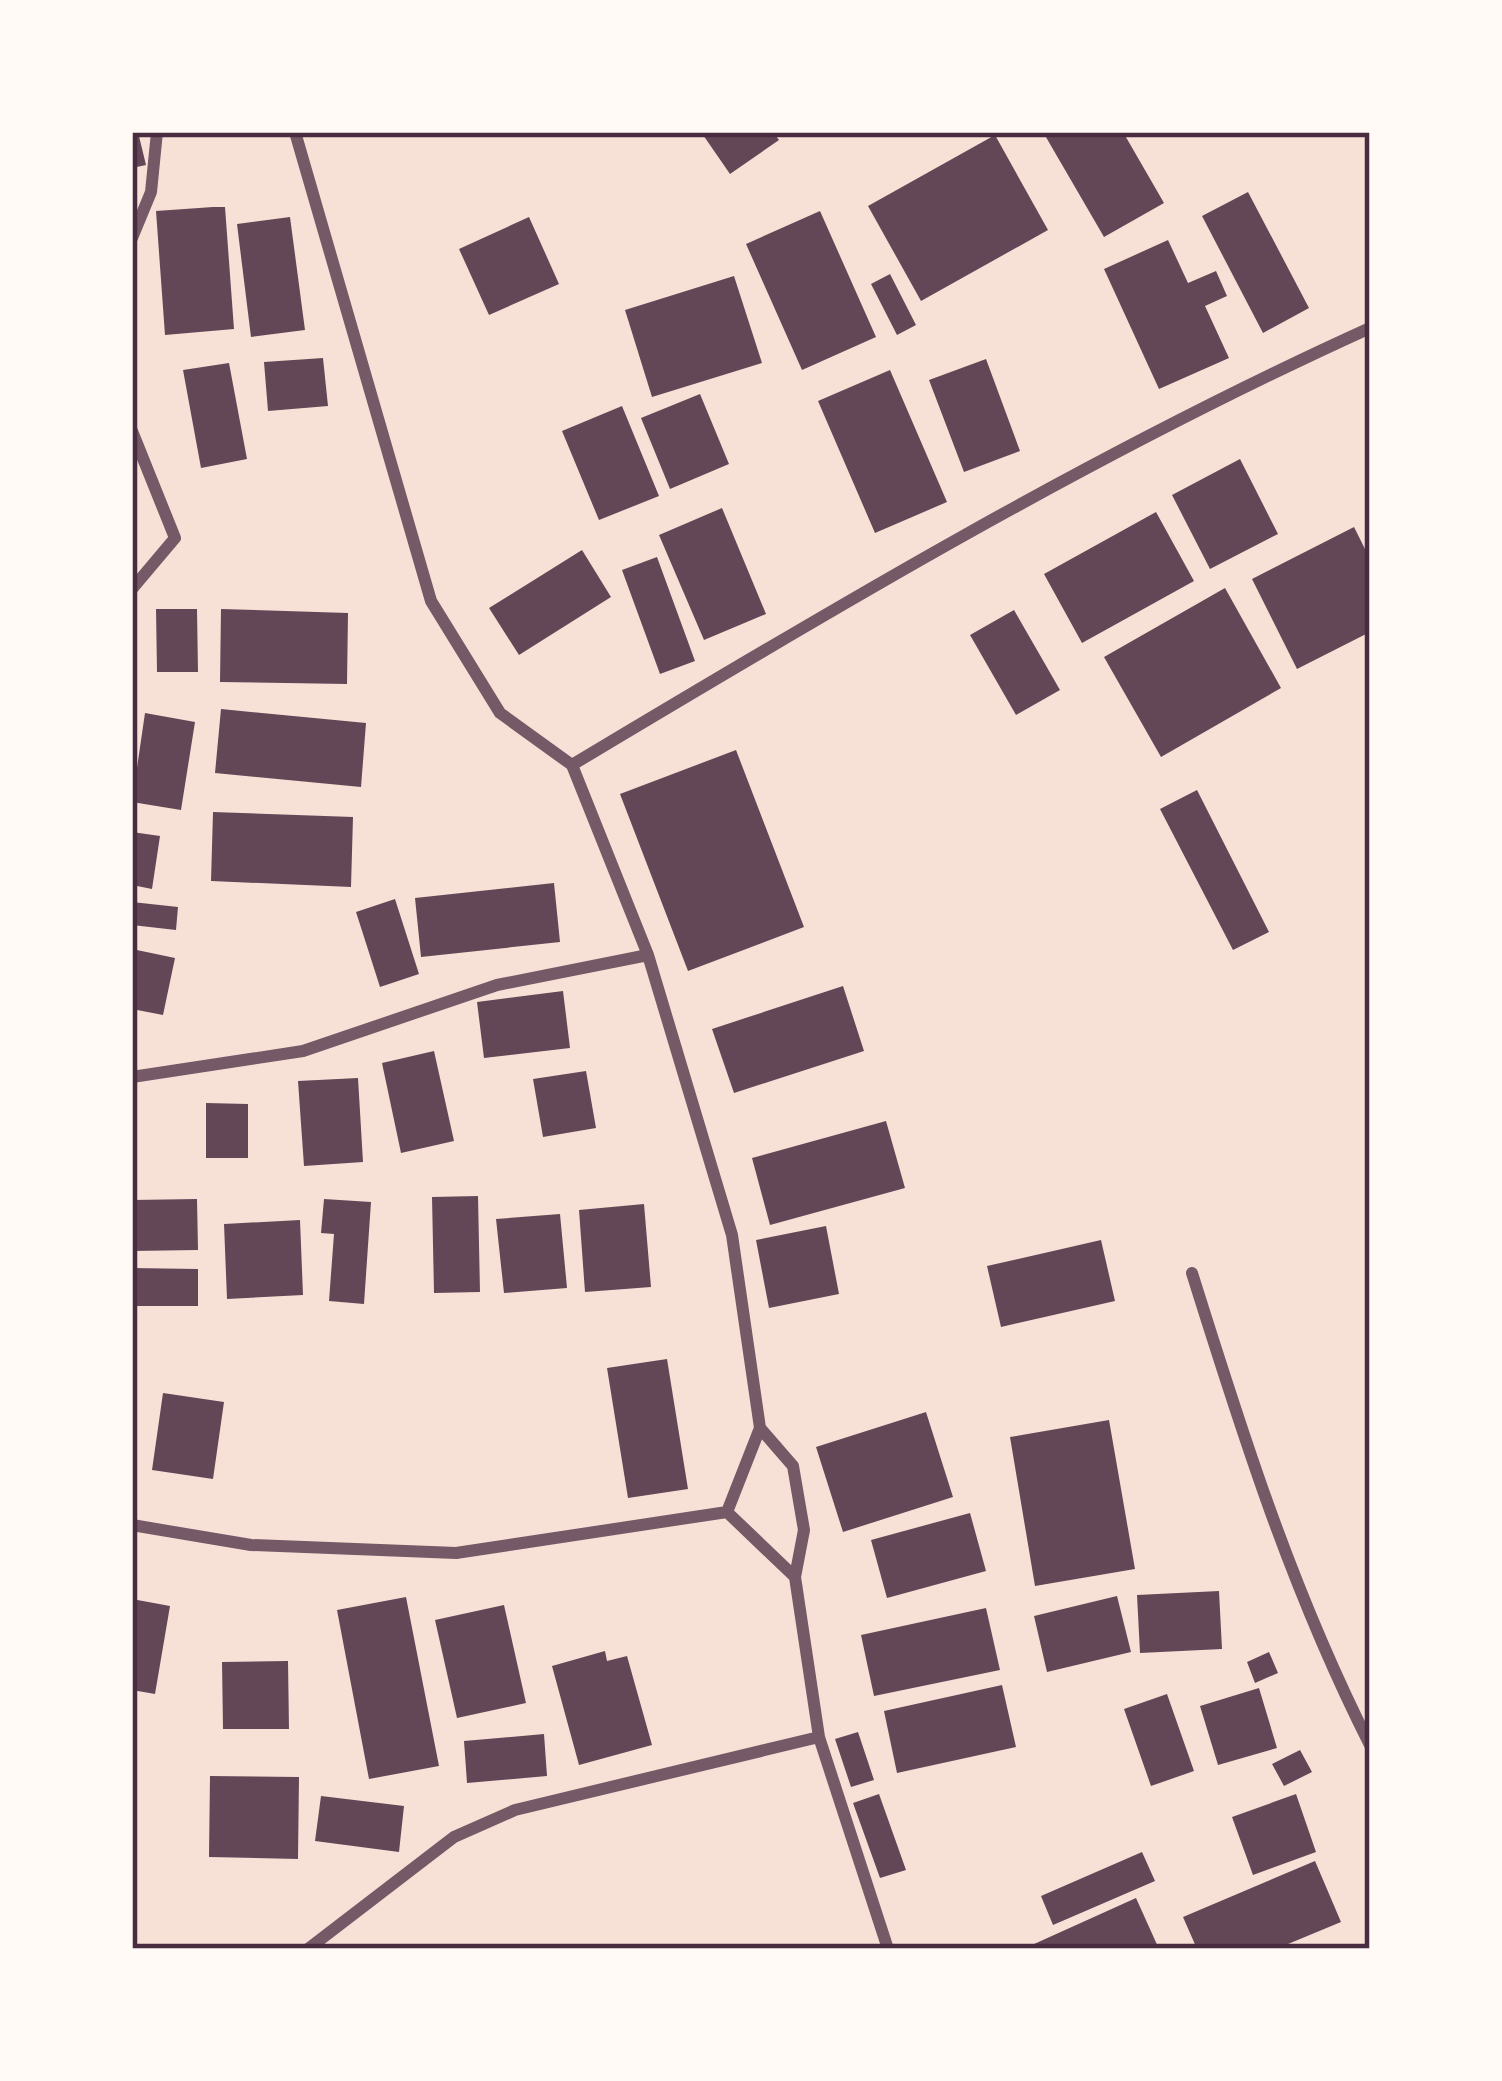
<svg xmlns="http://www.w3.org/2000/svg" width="1502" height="2081" font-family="Manrope,sans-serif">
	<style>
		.building { fill: #644757 }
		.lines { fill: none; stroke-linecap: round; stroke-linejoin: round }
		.minor { stroke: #755966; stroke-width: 12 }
		.neatline { fill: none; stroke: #4a2c40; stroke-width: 4.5 }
	</style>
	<rect width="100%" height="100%" fill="#f7e1d7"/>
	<!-- building -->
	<path class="building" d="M132 132H138L146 165 132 168Z
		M701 132H773L779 140 730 174Z
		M1043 132H1123L1164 203 1104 237Z
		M995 135 1048 230 921 301 868 206Z
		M1248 192 1309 308 1263 333 1202 216Z
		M213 207H225L234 329 165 335 156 211Z
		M820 211 876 337 802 370 746 244Z
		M290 217 305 330 251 337 237 224Z
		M529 217 559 284 489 315 459 249Z
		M1168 240 1188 283 1216 271 1227 296 1205 306 1229 358 1159 389 1104 269Z
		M890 274 916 325 897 335 871 284Z
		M734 276 762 363 652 397 625 310Z
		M323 358 328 406 268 411 264 362Z
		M986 359 1020 451 964 472 929 380Z
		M229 363 247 459 201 468 183 370Z
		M890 370 947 502 875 533 818 401Z
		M700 394 729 464 670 489 641 418Z
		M622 406 659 496 599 520 562 431Z
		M1240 459 1278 534 1210 569 1172 495Z
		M722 508 766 614 704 640 659 535Z
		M1156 512 1194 581 1082 643 1044 574Z
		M1354 527 1370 559V632L1297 669 1252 579Z
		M582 550 611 597 519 655 489 608Z
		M657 557 695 661 660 674 622 570Z
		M1225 588 1281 688 1161 757 1104 657Z
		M156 609H197L198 672H157Z
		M221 609 348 613 347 684 220 682Z
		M1014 610 1060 690 1016 715 970 635Z
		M221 709 366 723 361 787 215 773Z
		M145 713 195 722 181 810 132 802Z
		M736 750 804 927 688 971 620 794Z
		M1197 790 1269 932 1233 950 1160 809Z
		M213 812 353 817 351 887 211 881Z
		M132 832 160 836 152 889 132 885Z
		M554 883 560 942 421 957 415 898Z
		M395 899 419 974 380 987 356 912Z
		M132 902 178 907 176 930 132 925Z
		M132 949 175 958 163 1015 132 1009Z
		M843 986 864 1051 734 1093 712 1029Z
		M563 991 570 1048 484 1058 477 1002Z
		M434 1051 454 1141 401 1153 382 1063Z
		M586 1071 596 1128 543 1137 533 1079Z
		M358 1078 363 1162 304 1166 298 1081Z
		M206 1103 248 1104V1158H206Z
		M886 1121 905 1188 770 1225 752 1158Z
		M478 1196 480 1292 434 1293 432 1197Z
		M197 1199 198 1250 132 1251V1200Z
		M324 1199 371 1202 364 1304 329 1301 334 1234 321 1233Z
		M644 1204 651 1287 585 1292 579 1210Z
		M560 1214 567 1288 504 1293 496 1219Z
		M300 1220 303 1295 227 1299 224 1224Z
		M826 1226 839 1294 769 1308 756 1240Z
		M1101 1240 1115 1301 1001 1327 987 1266Z
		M132 1268 198 1269V1306H132Z
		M667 1359 688 1489 628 1498 607 1368Z
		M163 1393 224 1402 213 1479 152 1470Z
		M926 1412 953 1497 843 1532 816 1447Z
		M1109 1420 1135 1569 1035 1586 1010 1437Z
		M970 1513 986 1571 887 1598 871 1540Z
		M1219 1591 1222 1649 1140 1653 1137 1595Z
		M1117 1596 1131 1652 1047 1672 1034 1616Z
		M406 1597 439 1766 369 1779 337 1610Z
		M132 1599 170 1606 155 1694 132 1690Z
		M504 1605 526 1703 457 1718 435 1620Z
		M986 1608 1000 1670 874 1696 861 1635Z
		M605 1651 607 1661 627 1656 652 1745 579 1765 552 1666Z
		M1269 1652 1278 1673 1255 1683 1247 1662Z
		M288 1661 289 1729H223L222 1662Z
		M1002 1685 1016 1747 897 1773 884 1711Z
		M1259 1688 1277 1748 1218 1765 1200 1706Z
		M1167 1694 1194 1771 1151 1786 1124 1709Z
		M858 1732 874 1780 851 1787 835 1739Z
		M544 1734 547 1776 467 1783 464 1741Z
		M1300 1750 1312 1772 1284 1786 1272 1764Z
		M210 1776 299 1777 298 1859 209 1857Z
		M879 1794 906 1870 880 1878 853 1803Z
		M1296 1794 1316 1852 1253 1875 1232 1817Z
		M321 1796 404 1806 399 1852 315 1841Z
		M1142 1852 1155 1881 1053 1925 1041 1896Z
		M1315 1861 1341 1922 1276 1949H1197L1183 1917Z
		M1136 1898 1159 1949H1023Z"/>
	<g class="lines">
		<!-- minor -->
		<path class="minor" d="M295 132 431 601 500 713 572 765 648 955 732 1235 760 1428 793 1466 804 1530 795 1577 819 1737 888 1949
			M132 238 151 192 157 132
			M132 431 175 538 132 589
			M572 765C832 609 1094 453 1370 328
			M132 1077 303 1051 497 985 648 955
			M1192 1273C1243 1436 1292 1591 1370 1745
			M760 1428 727 1512 795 1577
			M132 1525 251 1545 456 1553 727 1512
			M308 1949 454 1837 515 1810 819 1737"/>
	</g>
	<!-- border -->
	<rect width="1502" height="2081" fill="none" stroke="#fffaf5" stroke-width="270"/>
	<rect x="135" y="135" width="1232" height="1811" class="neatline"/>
</svg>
